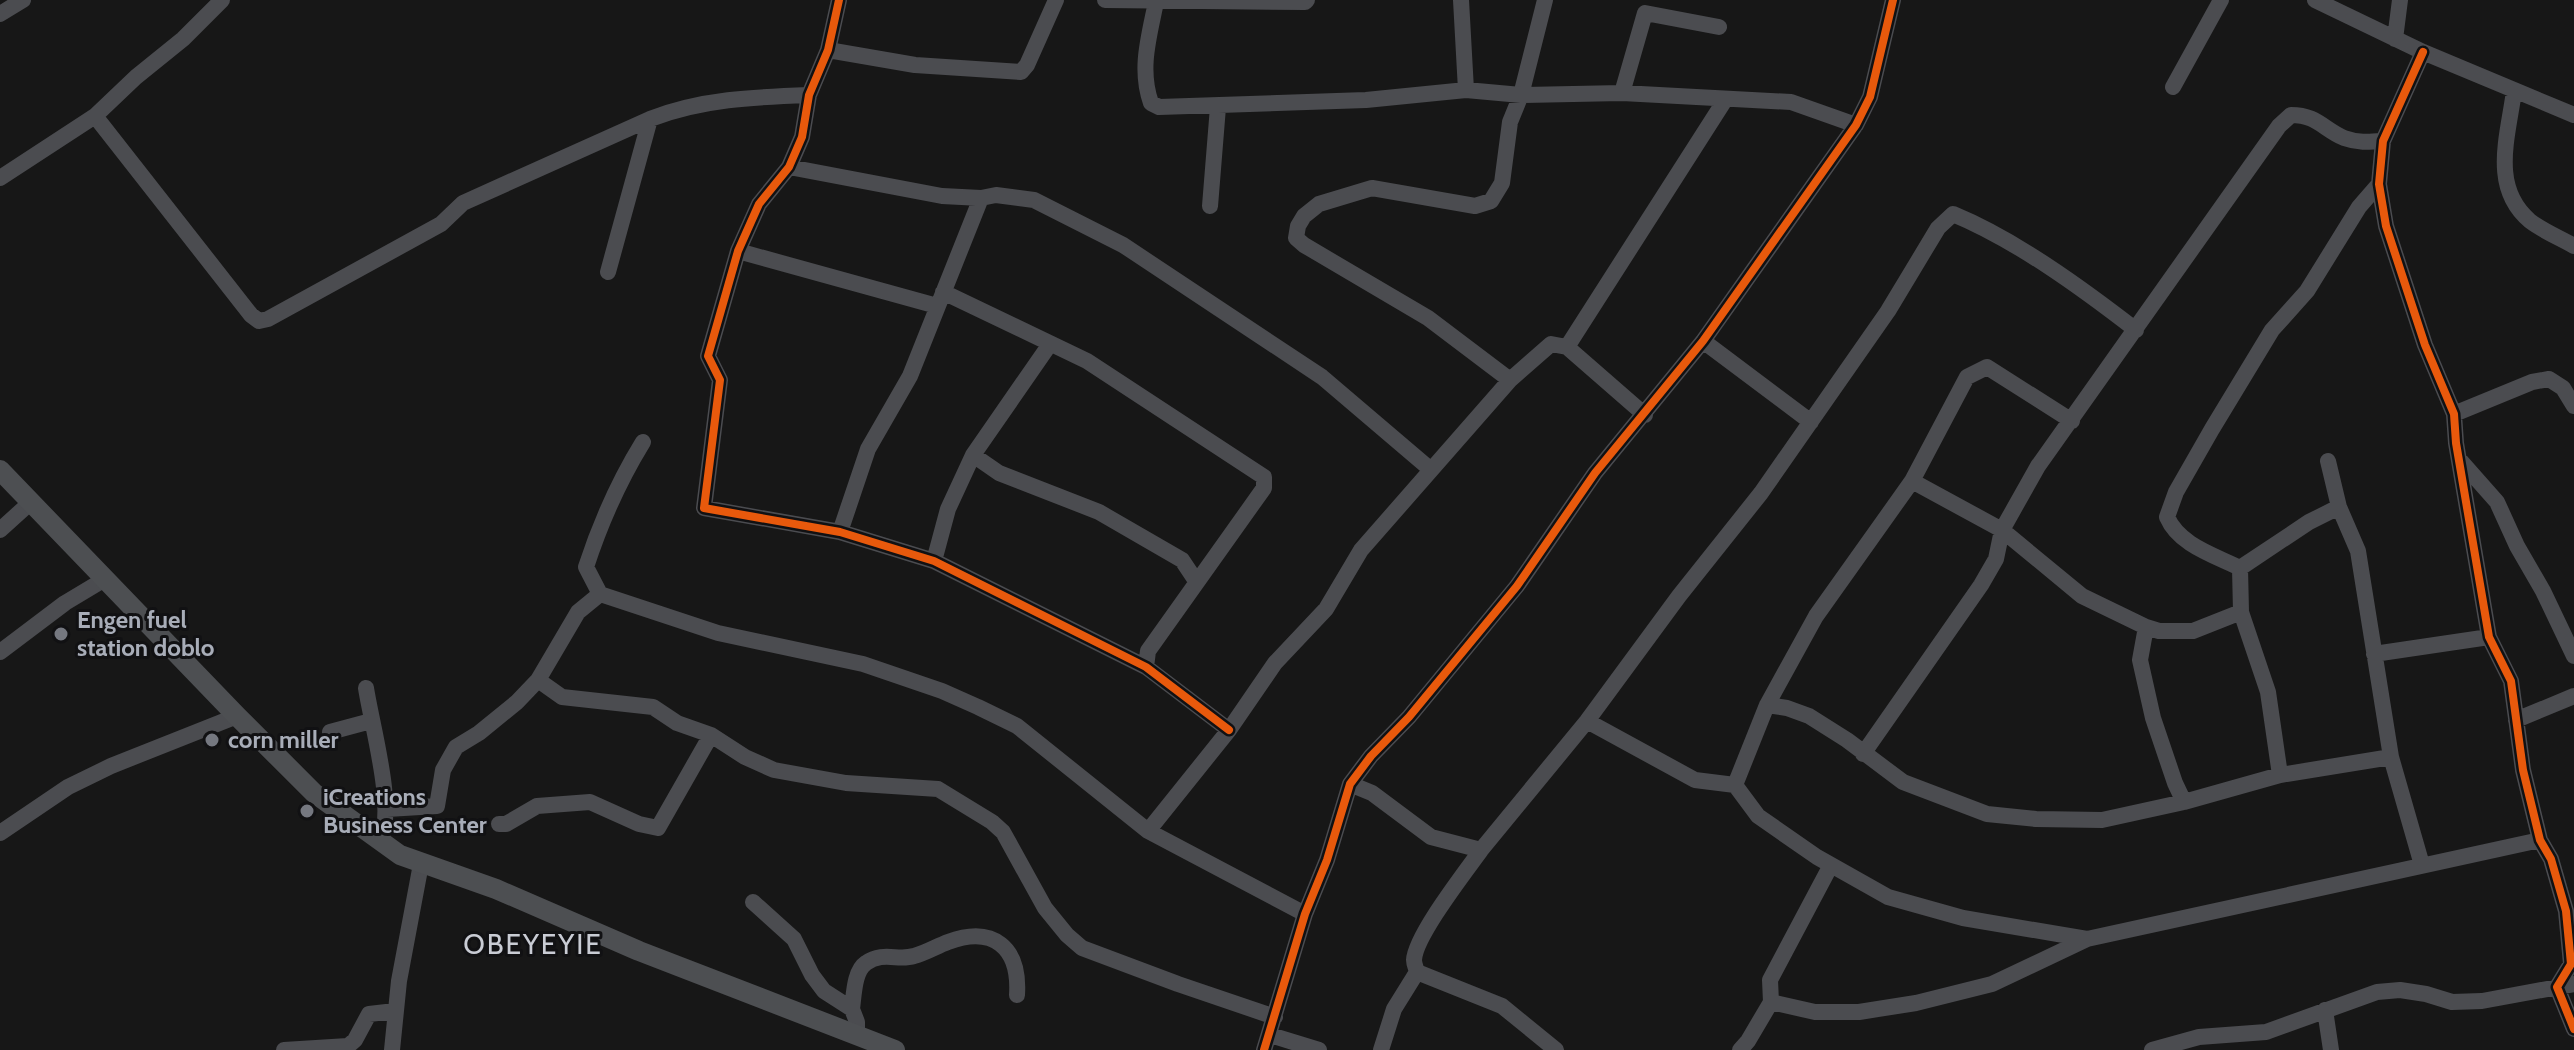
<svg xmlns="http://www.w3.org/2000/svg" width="2574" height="1050" font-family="Cabin,sans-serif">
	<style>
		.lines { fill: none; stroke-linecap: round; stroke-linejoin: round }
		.minor { stroke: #4b4c50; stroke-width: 16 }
		.major { stroke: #4d4f52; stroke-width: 20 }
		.cycleway-casing { stroke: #111113; stroke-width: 13 }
		.cycleway { stroke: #e8590c; stroke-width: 8 }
		.poi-dot { fill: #757880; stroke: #111113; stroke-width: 3 }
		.labels { text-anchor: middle; stroke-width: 6; stroke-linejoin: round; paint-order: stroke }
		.poi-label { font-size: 24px; font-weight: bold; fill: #a8adb8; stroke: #111113; text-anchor: start }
		.quarter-label { font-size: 28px; letter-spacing: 2px; fill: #c9ccd4; stroke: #111113 }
	</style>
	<rect width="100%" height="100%" fill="#171717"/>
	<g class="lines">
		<!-- minor -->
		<path class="minor" d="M839 0 828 50 809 95 802 137 789 167 759 204 738 251 708 356 720 380 704 508 840 532 934 561 1146 667 1229 730
			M1105 0 1305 2 1307 0
			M1461 0 1466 90
			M2315 0 2423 52 2574 115
			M1156 2C1149 37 1139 69 1151 103L1159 107 1366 100 1466 90 1521 95 1622 93 1791 102 1856 125
			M0 14 23 0
			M2395 39 2400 0
			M828 50 915 65 1021 72 1027 65 1056 0
			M2423 52 2383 141 2379 184 2386 226 2425 345 2454 414 2456 443 2489 637 2511 681 2523 770 2540 840 2551 859 2566 911 2571 964 2557 987 2574 1029
			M2173 87 2221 0
			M2514 91C2508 137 2490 187 2530 221 2543 231 2560 238 2574 246
			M1622 93 1645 13 1719 27
			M95 116 251 315 259 321 268 319 441 224 463 203 650 119C701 99 754 97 809 95
			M789 167 942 196 981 198 996 195 1034 200 1123 245 1322 377 1430 469
			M0 178 95 116 136 77 183 39 222 0
			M1210 206 1218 107
			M738 251 937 306
			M608 272 650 119
			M943 292 1087 361 1264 477V488L1148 651 1146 667
			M1703 341 1811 422
			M1510 380 1428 318 1304 245 1296 238 1298 226 1304 216 1319 204 1372 188 1475 206 1491 201 1502 183 1510 122 1521 95 1545 0
			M2454 414 2532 382 2549 379 2563 388 2574 406
			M1645 415 1567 347 1725 100
			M973 455 999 473 1099 512 1182 560 1196 581
			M2459 459 2497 502 2517 546 2543 591 2574 656
			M2328 461 2339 507 2358 551 2391 757 2422 865
			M1912 481 2002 530 2082 596 2146 627 2159 631H2193L2241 612
			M0 530 31 502
			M840 532 868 449 910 376 981 198
			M934 561 948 509 973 455 1050 344
			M2240 568C2214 555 2179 545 2167 517L2176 492 2212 429 2272 330 2307 291 2359 207 2379 184
			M600 594 718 633 863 664 942 691 978 707 1017 726 1148 831 1305 914
			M2146 627 2140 660 2153 718 2175 783 2184 802
			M0 652 65 603 105 579
			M2374 654 2489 637
			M538 680 562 697 653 707 677 723 711 735 745 757 774 770 846 783 938 789 992 822 1003 832 1045 908 1067 935 1082 948 1178 984 1275 1017
			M366 688C372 727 396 809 380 842
			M1767 705 1787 708 1809 716 1847 740 1903 782 1987 814 2036 819 2102 820 2184 802 2280 775 2391 757
			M2516 720 2574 696
			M1587 721 1695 780 1735 785 1758 816 1817 857 1888 897 1963 918 2087 939 2540 840
			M330 732 371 721
			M1863 754 1981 585 1996 559 2002 530 2038 466 2279 126 2291 115C2317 115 2323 129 2344 138 2358 143 2369 142 2383 141
			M2280 775 2268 692 2241 612 2240 568 2309 522 2339 507
			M1350 784 1372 793 1431 837 1481 850 1587 721 1679 596 1761 493 1888 311 1938 228 1953 214C2016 240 2083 289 2136 330
			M1735 785 1767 705 1816 616 1912 481 1967 377 1987 367 2072 421
			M387 809 437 806 443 770 456 747 479 733 517 702 538 680 578 612 600 594 586 567C600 524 619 481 643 442
			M499 824H506L537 806 590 802 639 824 658 828 711 735
			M1148 831 1229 730 1275 663 1326 609 1361 550 1510 380 1551 344 1567 347
			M0 833 68 787 111 766 237 716
			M753 902 794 939 812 975 824 991 852 1009 857 1022V1036
			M1417 972 1502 1006 1556 1050
			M1771 1002 1815 1012H1859L1916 1003 1992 984 2087 939
			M852 1009C854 995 854 971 866 963 883 951 898 961 914 956 926 953 937 946 948 942 994 925 1020 948 1017 995
			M2325 1010 2331 1050
			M1270 1035 1319 1050
			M284 1050 348 1046 355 1040 369 1014 395 1011
			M392 1050 399 981 421 864
			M1264 1050 1305 914 1327 860 1350 784 1371 756 1409 717 1517 586 1595 473 1703 341 1856 125 1870 97 1893 0
			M1381 1050 1394 1009 1417 972C1416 968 1414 964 1414 960 1415 936 1466 871 1481 850
			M1740 1050 1748 1041 1771 1002 1770 980 1831 865
			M2152 1050 2199 1037 2266 1032 2377 992 2400 990 2426 994 2452 1002 2482 1001 2574 984"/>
		<!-- major -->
		<path class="major" d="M0 470 237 716 314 793 400 855 496 889 639 951 895 1050"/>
		<!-- cycleway casing -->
		<g class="cycleway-casing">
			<path id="cycleway" d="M839 0 828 50 809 95 802 137 789 167 759 204 738 251 708 356 720 380 704 508 840 532 934 561 1146 667 1229 730
				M2423 52 2383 141 2379 184 2386 226 2425 345 2454 414 2456 443 2489 637 2511 681 2523 770 2540 840 2551 859 2566 911 2571 964 2557 987 2574 1029
				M1264 1050 1305 914 1327 860 1350 784 1371 756 1409 717 1517 586 1595 473 1703 341 1856 125 1870 97 1893 0"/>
		</g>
		<!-- cycleway -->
		<use href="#cycleway" class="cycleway"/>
	</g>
	<!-- markers -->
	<g class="poi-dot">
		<circle cx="61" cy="634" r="8"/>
		<circle cx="212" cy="740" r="8"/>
		<circle cx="307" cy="811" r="8"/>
	</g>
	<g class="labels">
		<!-- poi labels -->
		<g class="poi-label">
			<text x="77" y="628">Engen fuel<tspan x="77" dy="28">station doblo</tspan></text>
			<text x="228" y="748">corn miller</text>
			<text x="323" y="805">iCreations<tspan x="323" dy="28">Business Center</tspan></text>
		</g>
		<!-- quarter labels -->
		<g class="quarter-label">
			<text x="533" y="954">OBEYEYIE</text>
		</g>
	</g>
</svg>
